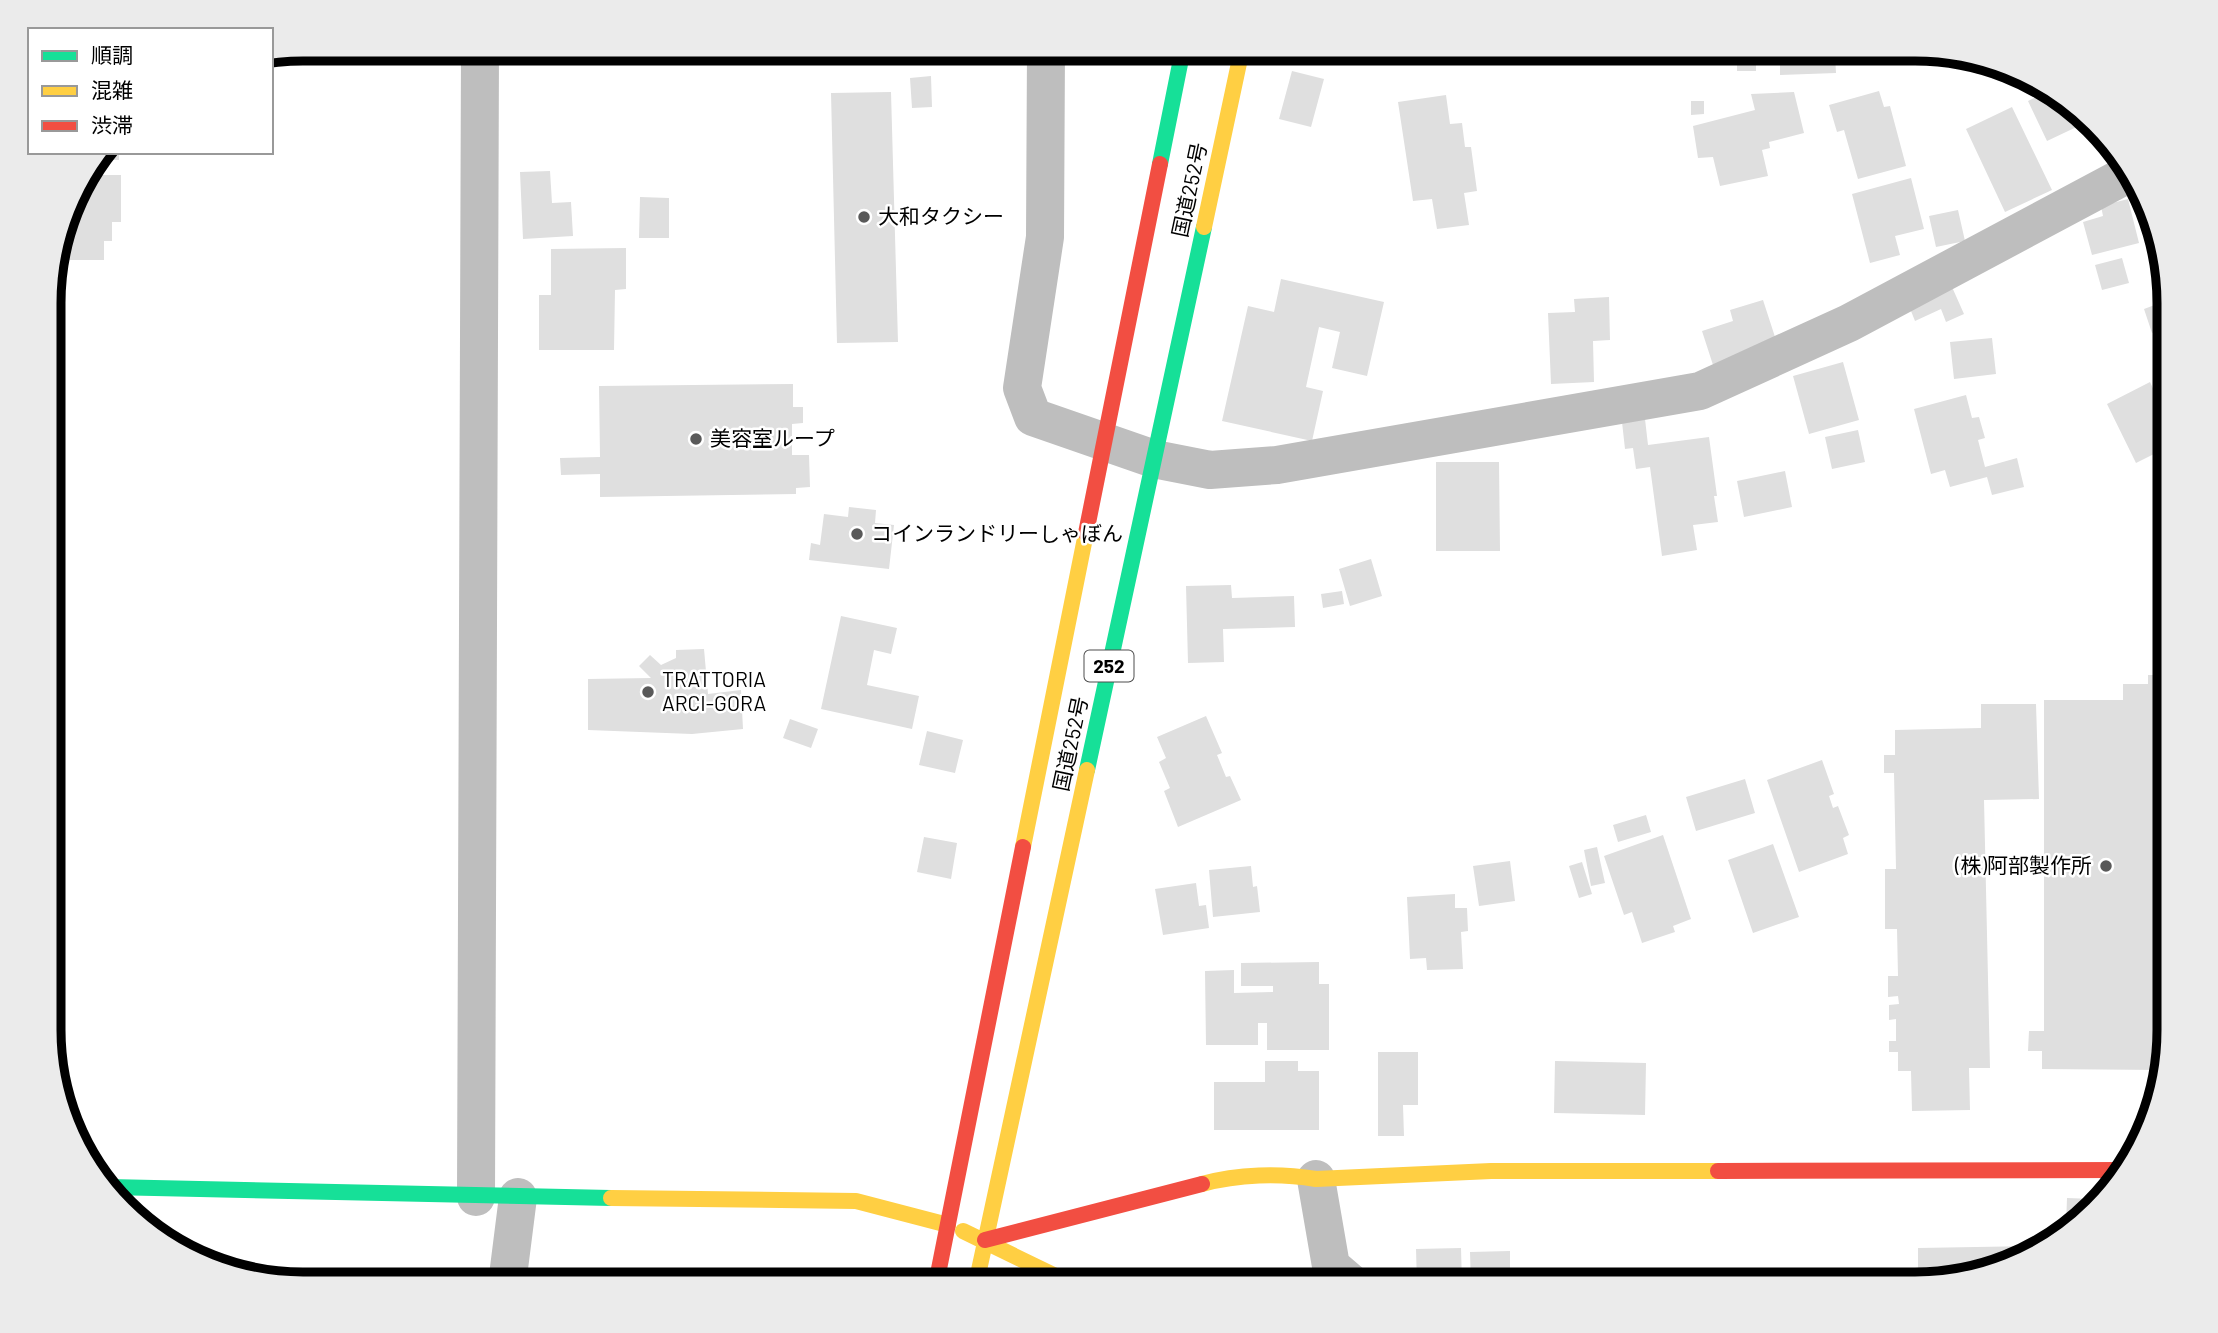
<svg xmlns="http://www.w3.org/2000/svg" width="2218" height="1333" font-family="Barlow,'Noto Sans JP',sans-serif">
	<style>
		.building { fill: #dfdfdf }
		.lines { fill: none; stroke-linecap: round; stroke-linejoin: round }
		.street { stroke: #bebebe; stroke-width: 38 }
		.fast { stroke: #16e098; stroke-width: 16 }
		.slow { stroke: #ffcf43; stroke-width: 16 }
		.jam { stroke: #f24e42; stroke-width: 16 }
		.poi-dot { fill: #595959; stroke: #fff; stroke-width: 2.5 }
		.labels { text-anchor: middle; stroke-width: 5; stroke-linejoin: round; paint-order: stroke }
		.shield { fill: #fff; stroke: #4c4c4c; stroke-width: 2 }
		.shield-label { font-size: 19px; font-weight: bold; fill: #000 }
		.street-label { font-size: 21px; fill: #000; stroke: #fff }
		.poi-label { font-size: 21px; fill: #000; stroke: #fff; text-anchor: start }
		.rim { fill: none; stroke: #000; stroke-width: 9 }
	</style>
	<rect width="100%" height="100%" fill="#fff"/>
	<!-- building -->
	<path class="building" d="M1737 49H1756V71H1737Z
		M1835 55 1836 73 1780 75V57Z
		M1292 71 1324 79 1311 127 1279 119Z
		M931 76 932 107 912 108 910 78Z
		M2050 90 2085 123 2047 141 2028 101Z
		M1879 91 1884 107 1890 106 1906 166 1858 179 1844 130 1837 132 1829 105Z
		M891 92 898 342 837 343 831 93Z
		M1794 92 1804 133 1769 142 1770 148 1762 150 1768 176 1720 186 1713 157 1698 158 1693 126 1755 110 1751 94Z
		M1446 95 1450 124 1462 123 1465 147H1471L1477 191 1464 193 1469 225 1437 229 1432 199 1413 201 1398 102Z
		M1691 101H1704V114L1691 115Z
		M2012 107 2052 190 2005 212 1966 129Z
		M105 152H119V160H99Z
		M550 171 552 203 571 202 573 236 523 239 520 172Z
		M87 175H121V222H112V241H104V260H67V217L75 190Z
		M1911 178 1924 229 1895 236 1900 255 1870 263 1852 194Z
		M640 197 669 198V238H639Z
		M2128 199 2139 243 2092 255 2083 222 2103 216 2101 206Z
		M1958 210 1965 241 1936 247 1929 216Z
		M626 248V289L615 290 614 350H539V295H551V249Z
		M2122 258 2129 283 2102 290 2095 265Z
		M1281 279 1384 302 1367 376 1332 368 1340 332 1319 327 1306 387 1323 391 1312 441 1222 421 1248 306 1274 312Z
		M1952 287 1964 314 1946 322 1941 309 1915 321 1909 306Z
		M1609 297 1610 340 1593 341 1594 382 1551 384 1548 313 1575 312 1574 299Z
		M1763 300 1776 340 1713 365 1702 331 1733 321 1730 310Z
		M2168 300V327L2152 333 2144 309Z
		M1992 338 1996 374 1954 379 1950 342Z
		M1843 362 1859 420 1809 434 1793 376Z
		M2150 382 2168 420V447L2136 463 2107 404Z
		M793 384V407H803V423L792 424V455H809L810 487 796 488V494L600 497V474L561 475 560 458 600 457 599 386Z
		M1966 395 1972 418 1979 417 1985 438 1978 440 1985 467 2017 458 2024 487 1992 495 1987 477 1950 487 1945 470 1931 474 1914 409Z
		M1645 419 1648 445 1709 437 1717 496H1714L1718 522 1693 525 1697 550 1662 556 1650 467 1636 469 1633 448 1625 449 1622 422Z
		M1858 430 1865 462 1832 469 1825 437Z
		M1436 462H1499L1500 551H1436Z
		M1785 471 1792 507 1744 517 1737 481Z
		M849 507 876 510 875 523 894 525 889 569 809 560 811 543 820 545 824 514 848 517Z
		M1371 559 1382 596 1350 606 1339 569Z
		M1231 585 1232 598 1294 596 1295 627 1223 629 1224 662 1188 663 1186 586Z
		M1342 591 1344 604 1323 608 1321 594Z
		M841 616 897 628 891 654 874 650 867 685 919 696 912 729 821 709Z
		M704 649 708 694 741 690 743 729 692 734 588 730V679L651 678 639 666 650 655 661 665 676 658V650Z
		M2148 675H2168V1046L2161 1070 2042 1069V1051H2028L2029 1031H2044V700H2123V684H2148Z
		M1981 704H2036L2039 799 1984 800 1990 1068H1969L1970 1110 1912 1111 1911 1071H1898V1052H1889V1041H1896V1019L1889 1020V1005L1899 1004 1898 996 1888 997V976H1898L1897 929H1885V869H1896L1894 773H1884V755H1895V730L1981 728Z
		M1206 716 1222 753 1217 755 1226 777 1230 776 1241 800 1178 827 1164 791 1170 788 1159 762 1166 758 1157 737Z
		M790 719 818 729 811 748 783 738Z
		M927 731 963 740 955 773 919 765Z
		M1822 760 1834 794 1829 796 1833 808 1838 806 1849 835 1843 838 1848 854 1799 872 1767 780Z
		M1745 779 1755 813 1696 831 1686 797Z
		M1646 815 1651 832 1618 842 1613 825Z
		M1663 835 1691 919 1673 926 1675 932 1642 943 1632 912 1624 915 1604 856Z
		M924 837 957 843 951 879 917 872Z
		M1773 844 1799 917 1753 933 1728 860Z
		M1597 847 1605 883 1591 886 1584 850Z
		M1510 861 1515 901 1479 906 1473 866Z
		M1582 862 1592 894 1579 898 1569 866Z
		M1251 866 1253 887 1257 886 1260 912 1213 917 1209 870Z
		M1196 883 1199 906 1206 905 1209 928 1163 935 1155 889Z
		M1455 894V908H1467L1468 931 1461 932 1463 969 1427 970 1426 958 1410 959 1407 897Z
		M1319 962V984H1329V1050H1267V1023H1258V1045H1206L1205 971 1234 970V993L1273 992V986H1241V963Z
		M1378 1052H1418V1105H1403L1404 1136H1378Z
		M1265 1061H1298V1071H1319V1130H1214V1082H1265Z
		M1555 1061 1646 1063 1645 1115 1554 1113Z
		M2067 1198 2093 1199 2066 1226Z
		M2036 1246V1251L1931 1283H1918V1248Z
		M1461 1248 1462 1284H1417L1416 1249Z
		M1510 1251V1284H1471L1470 1252Z"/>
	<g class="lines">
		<!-- street -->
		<path class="street" d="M1046 49 1045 237 1022 388 1033 417 1154 459 1210 470 1277 465 1700 391 1849 323 2130 173
			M1316 1179 1331 1266 1352 1284
			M476 1197 480 49
			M507 1284 518 1197"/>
		<!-- fast -->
		<path class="fast" d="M1160 164 1183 49
			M1087 770 1204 227
			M109 1187 611 1198"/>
		<!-- slow -->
		<path class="slow" d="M1204 227 1242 49
			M1023 847 1086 533
			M1202 1184C1238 1174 1280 1173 1316 1179L1491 1171H1718
			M611 1198 856 1201 948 1225
			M963 1231 1072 1284
			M976 1284 1087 770"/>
		<!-- jam -->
		<path class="jam" d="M1086 533 1160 164
			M1718 1171 2122 1170
			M985 1240 1202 1184
			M936 1284 1023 847"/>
	</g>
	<!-- markers -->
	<g class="poi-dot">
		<circle cx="864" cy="217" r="7"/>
		<circle cx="696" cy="439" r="7"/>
		<circle cx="857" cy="534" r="7"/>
		<circle cx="648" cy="692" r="7"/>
		<circle cx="2106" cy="866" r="7"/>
	</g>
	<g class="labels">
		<!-- shield labels -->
		<rect class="shield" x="1084.5" y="650.5" width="49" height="31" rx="5"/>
		<g class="shield-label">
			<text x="1109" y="673">252</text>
		</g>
		<!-- street labels -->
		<g class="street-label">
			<text transform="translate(1190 190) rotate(-78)" y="7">国道252号</text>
			<text transform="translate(1071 744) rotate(-78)" y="7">国道252号</text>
		</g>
		<!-- poi labels -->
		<g class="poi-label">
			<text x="878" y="224">大和タクシー</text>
			<text x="710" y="446">美容室ループ</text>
			<text x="871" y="541">コインランドリーしゃぼん</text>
			<text x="662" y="687">TRATTORIA<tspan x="662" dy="24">ARCI-GORA</tspan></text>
			<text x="2092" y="873" text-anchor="end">(株)阿部製作所</text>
		</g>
	</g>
	<!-- crop -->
	<path d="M0 0H2218V1333H0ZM303 61H1915A242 242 0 0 1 2157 303V1030A242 242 0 0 1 1915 1272H303A242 242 0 0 1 61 1030V303A242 242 0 0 1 303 61Z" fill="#ebebeb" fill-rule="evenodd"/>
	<path class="rim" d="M303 61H1915A242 242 0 0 1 2157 303V1030A242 242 0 0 1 1915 1272H303A242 242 0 0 1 61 1030V303A242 242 0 0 1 303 61Z"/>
	<!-- legend -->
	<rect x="28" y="28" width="245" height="126" fill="#ffffff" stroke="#999999" stroke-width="2"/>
	<rect x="42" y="51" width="35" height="10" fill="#16e098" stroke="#999999" stroke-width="2"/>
	<text x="91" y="63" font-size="21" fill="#000000">順調</text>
	<rect x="42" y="86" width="35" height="10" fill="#ffcf43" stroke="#999999" stroke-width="2"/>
	<text x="91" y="98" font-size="21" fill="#000000">混雑</text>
	<rect x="42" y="121" width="35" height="10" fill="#f24e42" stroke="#999999" stroke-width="2"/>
	<text x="91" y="133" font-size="21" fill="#000000">渋滞</text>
</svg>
